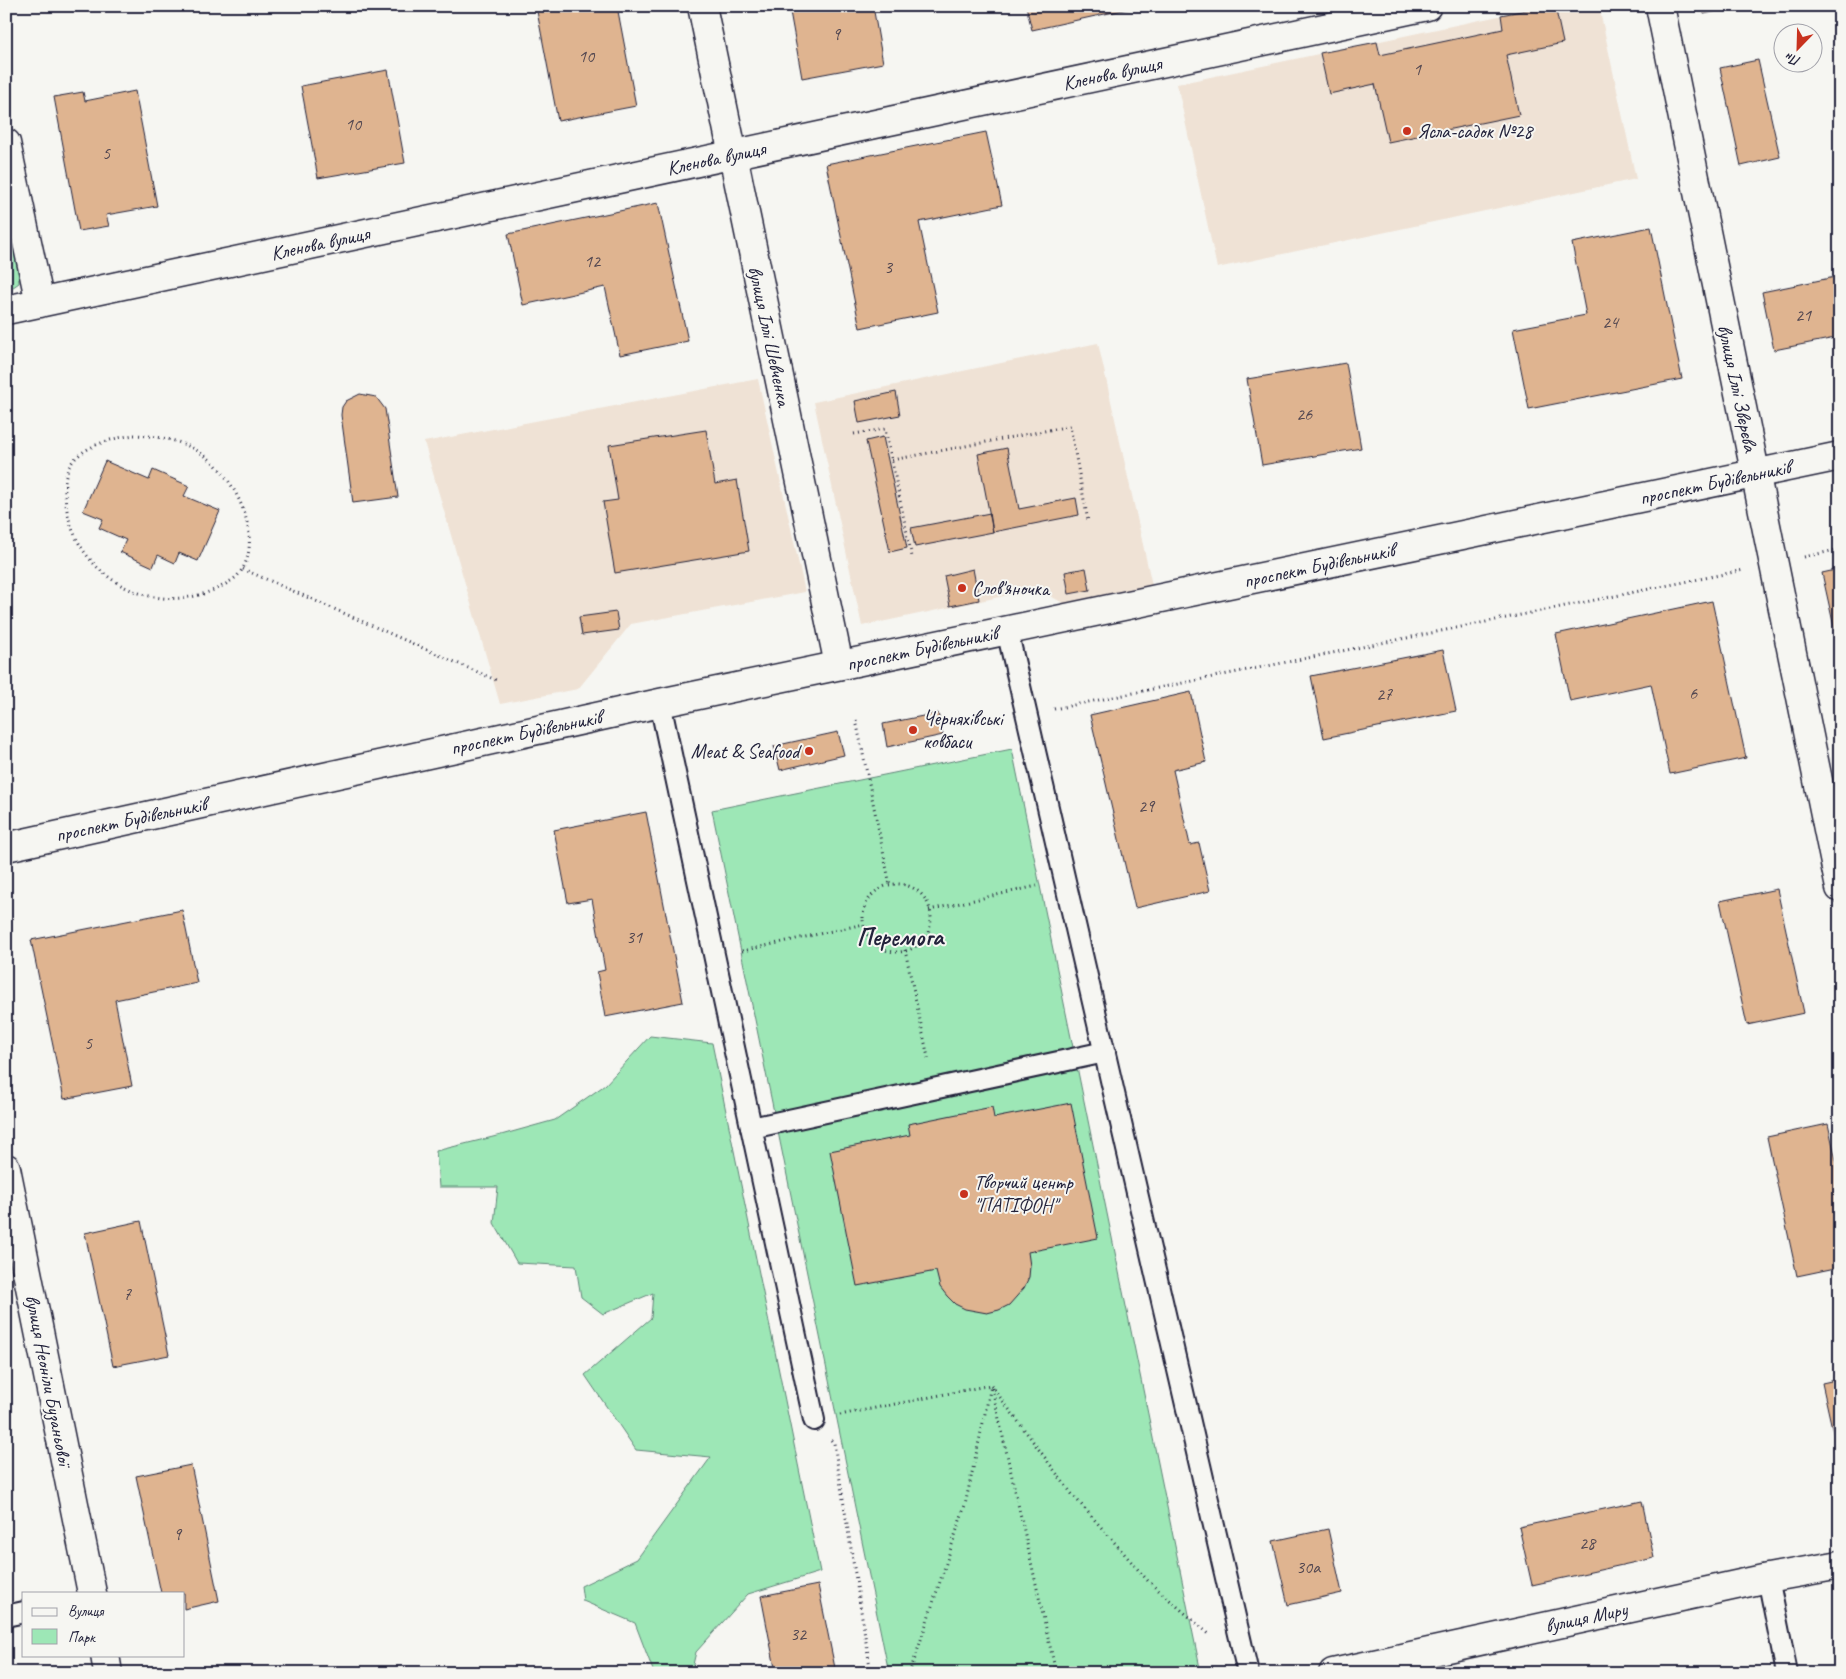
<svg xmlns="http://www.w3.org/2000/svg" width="1846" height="1679" font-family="Caveat,sans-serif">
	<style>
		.built { fill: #efe2d5 }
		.green { fill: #9de7b6; stroke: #608478 }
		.building { fill: #dfb490; stroke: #22223b }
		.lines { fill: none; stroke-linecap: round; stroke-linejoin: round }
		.lane-casing { stroke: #22223b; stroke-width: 24 }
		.street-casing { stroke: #22223b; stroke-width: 31 }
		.secondary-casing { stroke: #22223b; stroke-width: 31 }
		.path { stroke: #22223b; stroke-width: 3; stroke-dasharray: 1 4; stroke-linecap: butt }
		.lane { stroke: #f6f6f2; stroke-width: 20 }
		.street { stroke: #f6f6f2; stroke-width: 28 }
		.secondary { stroke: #f6f6f2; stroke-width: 28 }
		.poi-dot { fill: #c8321e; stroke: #f6f6f2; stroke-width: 2 }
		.labels { text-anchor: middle; stroke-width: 4; stroke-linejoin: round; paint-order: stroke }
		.number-label { font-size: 18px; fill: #514650 }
		.street-label { font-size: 20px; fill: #22223b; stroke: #f6f6f2 }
		.poi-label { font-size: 20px; fill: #22223b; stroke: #f6f6f2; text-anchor: start }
		.district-label { font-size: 25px; font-weight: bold; fill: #22223b; stroke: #f6f6f2 }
	</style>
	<rect width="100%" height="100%" fill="#f6f6f2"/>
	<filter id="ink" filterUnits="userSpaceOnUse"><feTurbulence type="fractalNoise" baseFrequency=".02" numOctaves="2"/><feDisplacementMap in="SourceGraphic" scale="10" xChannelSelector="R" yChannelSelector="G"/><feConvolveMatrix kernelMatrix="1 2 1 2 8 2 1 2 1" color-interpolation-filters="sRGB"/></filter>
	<g filter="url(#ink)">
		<!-- built -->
		<path class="built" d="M1546 6H1599L1636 179 1217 268 1177 84Z
			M1098 343 1152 585 1065 604 1037 589 862 626 814 402Z
			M758 379 805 592 631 624 578 689 500 704 424 442Z"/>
		<!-- green -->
		<path class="green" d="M6 202 18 262 19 283 6 292Z
			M1012 749 1201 1673H889L712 810Z
			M650 1036 712 1043 820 1572 748 1594 696 1652 691 1673H654L635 1623 583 1601 581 1586 637 1559 711 1457 636 1450 585 1375 651 1318 653 1293 603 1314 581 1297 576 1266 517 1263 494 1223 498 1187H439L436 1151 501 1135 555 1120 605 1085Z"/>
		<!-- building -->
		<path class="building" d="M536 6H617L636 106 558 121Z
			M789 6H873L883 63 802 78Z
			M1026 6H1132V8L1032 30Z
			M1546 6H1555L1563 43 1506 55 1519 115 1388 142 1375 84 1329 94 1320 53 1377 42 1380 55 1503 29 1501 15Z
			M1702 6H1741L1704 14Z
			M1758 60 1780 157 1741 166 1720 68Z
			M388 70 405 163 318 178 301 86Z
			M135 91 157 206 106 215 109 226 79 231 54 97 83 92 85 101Z
			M986 132 1002 205 919 222 938 312 860 328 826 164Z
			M658 203 688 341 620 355 605 287 523 305 508 234Z
			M1651 227 1682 379 1529 409 1513 329 1586 315 1572 243Z
			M1840 276V337L1774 350 1762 292Z
			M1346 363 1361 448 1262 465 1247 379Z
			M896 392 900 415 859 423 855 401Z
			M360 394 376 397 385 409 398 497 353 503 341 415 342 407 346 401Z
			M706 430 715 484 737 480 749 551 615 573 603 502 618 500 609 445Z
			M883 437 907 548 890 552 866 441Z
			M1007 448 1019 509 1076 498 1079 515 993 532 978 454Z
			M105 461 149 480 153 470 189 486 184 496 220 511 198 561 179 553 175 563 158 555 153 567 120 552 126 540 99 528 103 519 83 511Z
			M990 513 993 532 915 547 911 528Z
			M1086 568 1090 590 1069 594 1065 572Z
			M973 569 979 600 950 606 944 576Z
			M1840 569V635L1836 636 1822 573Z
			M1712 601 1746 758 1670 774 1651 684 1570 701 1556 634Z
			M616 612 619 630 582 635 579 617Z
			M1443 650 1456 711 1324 738 1311 676Z
			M1191 692 1206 762 1173 770 1190 845 1199 843 1210 891 1135 908 1090 715Z
			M938 713 943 735 887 747 883 724Z
			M838 732 844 755 780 770 774 746Z
			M646 812 683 1002 605 1017 597 972 605 970 592 899 568 903 554 830Z
			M1777 889 1804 1013 1747 1025 1720 901Z
			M182 910 197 983 115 1000 132 1086 64 1099 31 940Z
			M1071 1103 1098 1238 1028 1252 1030 1266 1029 1277 1024 1288 1009 1305 999 1310 987 1313 965 1309 955 1304 947 1296 940 1287 936 1271 857 1286 830 1151 910 1135 908 1124 992 1107 994 1118Z
			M1828 1124 1840 1178V1267L1797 1276 1767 1137Z
			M141 1221 169 1355 113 1366 85 1233Z
			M1840 1379V1464L1822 1383Z
			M191 1465 219 1601 184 1609V1593H161L136 1476Z
			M1642 1501 1654 1558 1532 1585 1519 1527Z
			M1328 1529 1342 1593 1288 1605 1273 1541Z
			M818 1585 836 1673H776L761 1596Z"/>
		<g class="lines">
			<!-- lane casing -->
			<g class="lane-casing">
				<path id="lane" d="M1007 630 1248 1673
					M660 703 814 1420
					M751 1128 1105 1052
					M1768 1578 1787 1673
					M6 1616 24 1612"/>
			</g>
			<!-- street casing -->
			<g class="street-casing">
				<path id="street" d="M702 6 839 665
					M1660 6 1840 888
					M6 143 40 303
					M6 310 1427 6
					M1333 1673 1768 1578 1840 1565"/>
			</g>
			<!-- secondary casing -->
			<g class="secondary-casing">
				<path id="secondary" d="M6 847 660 703 1840 456
					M6 1168 92 1593
					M105 1655 108 1673"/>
			</g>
			<!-- path -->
			<path class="path" d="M854 434 885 429 912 557
				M134 435C161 436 186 441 208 458 237 481 266 543 238 575 235 579 230 581 226 584 154 625 68 574 65 493 64 479 66 466 78 456 93 443 115 438 134 435Z
				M892 460 1070 426 1088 521
				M1804 557 1840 549
				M243 569 498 681
				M1054 709 1744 570
				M856 720 890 885
				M863 918a34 34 0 1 1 68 0a34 34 0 1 1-68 0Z
				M929 910 1037 886
				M905 950 929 1062
				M742 951 864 924
				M991 1385 1072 1494 1149 1582 1209 1634
				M992 1388 1056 1673
				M840 1415 991 1385
				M831 1440 834 1443 871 1673
				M909 1673 915 1658 965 1505 991 1386"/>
			<!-- lane -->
			<use href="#lane" class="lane"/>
			<!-- street -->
			<use href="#street" class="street"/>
			<!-- secondary -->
			<use href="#secondary" class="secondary"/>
		</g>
	</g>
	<!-- markers -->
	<g class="poi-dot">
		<circle cx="1407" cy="131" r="5"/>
		<circle cx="962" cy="588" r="5"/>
		<circle cx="913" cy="730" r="5"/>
		<circle cx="809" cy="751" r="5"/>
		<circle cx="964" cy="1194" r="5"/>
	</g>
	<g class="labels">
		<!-- number labels -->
		<g class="number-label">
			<text x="836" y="40">9</text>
			<text x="586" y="62">10</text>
			<text x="1417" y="75">1</text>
			<text x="353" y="130">10</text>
			<text x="106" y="159">5</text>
			<text x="592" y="267">12</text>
			<text x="888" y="273">3</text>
			<text x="1803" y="321">21</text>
			<text x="1610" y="328">24</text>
			<text x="1304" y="420">26</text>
			<text x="1693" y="699">6</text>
			<text x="1384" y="700">27</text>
			<text x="1146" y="812">29</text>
			<text x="634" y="943">31</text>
			<text x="88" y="1049">5</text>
			<text x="127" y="1300">7</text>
			<text x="177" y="1540">9</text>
			<text x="1587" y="1549">28</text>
			<text x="1308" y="1573">30а</text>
			<text x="798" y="1640">32</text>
		</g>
		<!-- street labels -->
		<g class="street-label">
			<text transform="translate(1112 73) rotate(-12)" y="7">Кленова вулиця</text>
			<text transform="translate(716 158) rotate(-12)" y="7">Кленова вулиця</text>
			<text transform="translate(320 243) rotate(-12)" y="7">Кленова вулиця</text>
			<text transform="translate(770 336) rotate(78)" y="7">вулиця Іллі Шевченка</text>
			<text transform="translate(1738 388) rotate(78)" y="7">вулиця Іллі Звєрєва</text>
			<text transform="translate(1715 482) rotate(-12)" y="7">проспект Будівельників</text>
			<text transform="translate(1319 565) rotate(-12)" y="7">проспект Будівельників</text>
			<text transform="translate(922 648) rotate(-12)" y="7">проспект Будівельників</text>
			<text transform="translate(526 732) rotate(-12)" y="7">проспект Будівельників</text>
			<text transform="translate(131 819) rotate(-12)" y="7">проспект Будівельників</text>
			<text transform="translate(49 1380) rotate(79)" y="7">вулиця Неоніли Бузаньової</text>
			<text transform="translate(1586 1617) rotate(-12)" y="7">вулиця Миру</text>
		</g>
		<!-- poi labels -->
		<g class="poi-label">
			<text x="1417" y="138">Ясла-садок №28</text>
			<text x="972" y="595">Слов'яночка</text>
			<text x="923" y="725">Черняхівські<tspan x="923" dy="23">ковбаси</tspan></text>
			<text x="799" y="758" text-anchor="end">Meat &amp; Seafood</text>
			<text x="974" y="1189">Творчий центр<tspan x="974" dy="23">"ПАТІФОН"</tspan></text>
		</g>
		<!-- district labels -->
		<g class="district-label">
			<text x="900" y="945">Перемога</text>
		</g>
	</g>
	<!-- margin -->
	<rect width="1846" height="1679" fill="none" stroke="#f6f6f2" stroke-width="25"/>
	<rect x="12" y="12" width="1821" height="1654" fill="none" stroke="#22223b" stroke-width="2" filter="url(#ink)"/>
	<!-- legend -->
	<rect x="22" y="1592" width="162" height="65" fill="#f6f6f2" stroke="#a1a1a9"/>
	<rect x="32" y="1608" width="25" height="8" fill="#f6f6f2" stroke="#a1a1a9"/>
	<text x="68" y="1616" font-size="15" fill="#22223b">Вулиця</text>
	<rect x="32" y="1629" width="25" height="15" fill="#9de7b6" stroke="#a1a1a9"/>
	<text x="68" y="1642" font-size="15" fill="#22223b">Парк</text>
	<!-- north arrow -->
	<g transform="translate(1798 48) rotate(203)"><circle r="24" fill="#f6f6f2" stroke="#a1a1a9"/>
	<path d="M0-4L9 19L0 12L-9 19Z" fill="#c8321e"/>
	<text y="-8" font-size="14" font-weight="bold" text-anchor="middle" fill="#22223b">Пн</text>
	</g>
</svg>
